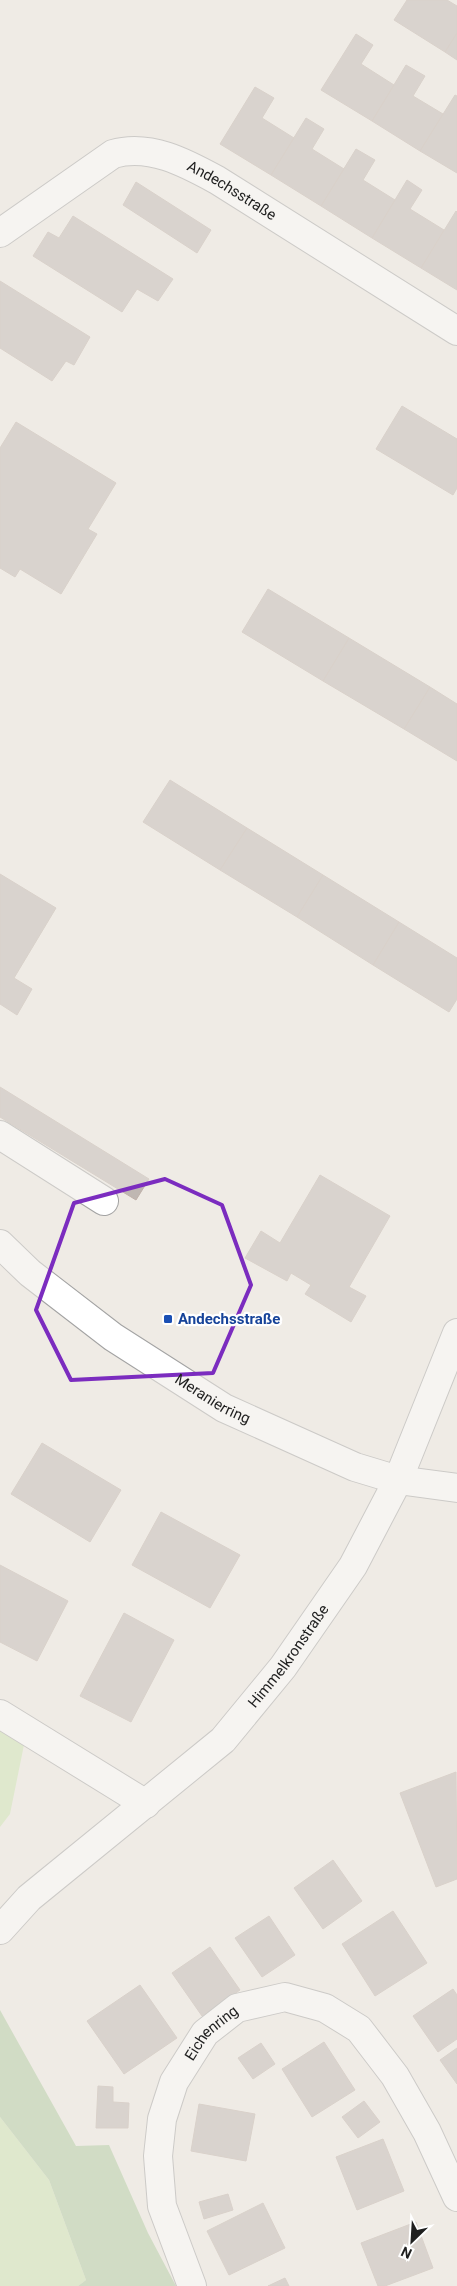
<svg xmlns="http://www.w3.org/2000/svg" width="457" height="2286" font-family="Roboto,sans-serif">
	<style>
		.grass { fill: #cde5af }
		.forest { fill: #aecb9d }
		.building { fill: #bfb7b2; stroke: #bfb1a9 }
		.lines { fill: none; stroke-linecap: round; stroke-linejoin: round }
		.minor-casing { stroke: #a3a3a3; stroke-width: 30 }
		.minor { stroke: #fff; stroke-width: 28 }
		.marked { fill: none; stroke: #7b2cbf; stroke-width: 4; stroke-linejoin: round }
		.transit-dot { fill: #1a4fb4; stroke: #fff; stroke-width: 2 }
		.labels { text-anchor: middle; stroke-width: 4.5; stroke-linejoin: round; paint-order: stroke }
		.street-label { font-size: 15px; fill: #1f1f1f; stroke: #fff }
		.transit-label { font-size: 15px; font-weight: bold; fill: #164399; stroke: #fff; text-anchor: start }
	</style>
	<rect width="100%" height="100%" fill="#efebe5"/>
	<!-- grass -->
	<path class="grass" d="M0 1714 27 1730 10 1814 0 1827Z
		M0 2117 49 2180 86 2280 78 2286H0Z"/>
	<!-- forest -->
	<path class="forest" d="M0 2010 76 2146 109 2145 148 2233 176 2286H78L86 2280 49 2180 0 2117Z"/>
	<!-- building -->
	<path class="building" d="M407 0H447L457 6V33L445 52 394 20Z
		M457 33V60L445 52Z
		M356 34 373 45 361 64 394 85 372 121 321 90Z
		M406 65 425 76 413 96 443 114 420 151 372 121Z
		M255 87 274 98 262 118 294 138 271 175 220 144Z
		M455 95 457 96V173L420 151Z
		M306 118 324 129 312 149 344 169 321 206 271 175Z
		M356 149 375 160 363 180 395 200 372 238 321 206Z
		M407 180 422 190 410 209 444 230 421 268 372 238Z
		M136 182 211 230 197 253 123 205Z
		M456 211 457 212V290L421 268Z
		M73 216 173 279 158 301 137 289 122 312 33 256 48 232 59 238Z
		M0 281 90 337 74 365 66 361 52 381 0 348Z
		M402 406 457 439V488L453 495 376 449Z
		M16 422 116 483 88 529 97 534 61 594 20 569 15 577 0 568V448Z
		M268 589 349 638 323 681 242 632Z
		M349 638 430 687 404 729 323 681Z
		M430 687 457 704V761L404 729Z
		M170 780 247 828 220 870 143 822Z
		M247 828 323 875 297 917 220 870Z
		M0 874 56 908 14 978 32 989 17 1015 0 1004Z
		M323 875 399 922 373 965 297 917Z
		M399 922 457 958V999L449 1012 373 965Z
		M0 1087 149 1179 136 1200 0 1117Z
		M320 1175 390 1216 349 1287 366 1296 351 1322 305 1294 311 1285 291 1273 287 1281 245 1258 261 1231 280 1243Z
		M42 1443 121 1490 90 1542 11 1494Z
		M161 1512 240 1555 210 1608 132 1565Z
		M0 1565 68 1601 37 1661 0 1642Z
		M124 1613 174 1640 131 1722 80 1696Z
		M456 1772 457 1879 436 1887 400 1793Z
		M333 1860 362 1901 323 1929 294 1888Z
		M393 1911 427 1963 375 1996 342 1944Z
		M269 1916 295 1955 262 1977 235 1938Z
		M210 1947 240 1990 202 2016 172 1973Z
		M140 1985 177 2038 124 2074 87 2021Z
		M453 1989 457 1995V2039L438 2052 413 2016Z
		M324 2042 355 2090 312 2117 282 2069Z
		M261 2043 275 2064 253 2079 238 2058Z
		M457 2048V2084L440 2060Z
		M98 2086 113 2087V2102L129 2103 128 2128H96Z
		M364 2101 380 2122 358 2138 342 2117Z
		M199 2104 255 2114 246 2161 191 2151Z
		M383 2139 404 2191 357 2210 336 2157Z
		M228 2194 233 2210 204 2219 199 2202Z
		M263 2203 285 2248 229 2275 207 2231Z
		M416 2222 433 2268 385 2286H378L361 2243Z
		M285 2278 289 2286H268Z"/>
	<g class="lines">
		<!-- minor casing -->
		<g class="minor-casing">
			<g id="minor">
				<path id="s1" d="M0 233 113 154C149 143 186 163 217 180L457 331"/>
				<path d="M0 1135 104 1201"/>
				<path id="s2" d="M0 1244 30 1273 113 1337 224 1408 355 1467 398 1480 457 1488"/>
				<path d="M0 1714 146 1804"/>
				<path id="s3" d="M0 1930 29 1898 223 1740 283 1667 353 1566 398 1480 457 1333"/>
				<path id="s4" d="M192 2286 162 2206 158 2156 162 2119 174 2082 205 2033 237 2008 285 1997 325 2008 359 2029 395 2076 427 2132 457 2197"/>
			</g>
		</g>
		<!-- minor -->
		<use href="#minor" class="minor"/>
	</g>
	<!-- marked area -->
	<path d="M0 0H457V2286H0ZM165 1179 222 1205 251 1285 213 1373 71 1380 36 1310 74 1203Z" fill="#efebe5" fill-opacity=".55" fill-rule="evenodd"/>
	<path class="marked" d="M165 1179 222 1205 251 1285 213 1373 71 1380 36 1310 74 1203Z"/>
	<!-- markers -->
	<rect class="transit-dot" x="163" y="1314" width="10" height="10" rx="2.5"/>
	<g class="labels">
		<!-- street labels -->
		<g class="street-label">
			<text dy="5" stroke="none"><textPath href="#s1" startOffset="266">Andechsstraße</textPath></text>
			<text dy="5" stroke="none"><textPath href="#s2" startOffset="264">Meranierring</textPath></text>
			<text dy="5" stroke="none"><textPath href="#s3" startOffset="400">Himmelkronstraße</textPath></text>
			<text dy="5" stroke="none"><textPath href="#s4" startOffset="274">Eichenring</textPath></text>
		</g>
		<!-- transit labels -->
		<g class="transit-label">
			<text x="178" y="1324">Andechsstraße</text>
		</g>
	</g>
	<!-- north arrow -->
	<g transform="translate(412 2241) rotate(205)" stroke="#ffffff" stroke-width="4" paint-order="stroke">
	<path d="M0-4L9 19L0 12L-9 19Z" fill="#1f1f1f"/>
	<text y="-8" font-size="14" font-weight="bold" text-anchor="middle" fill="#1f1f1f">N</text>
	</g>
</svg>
